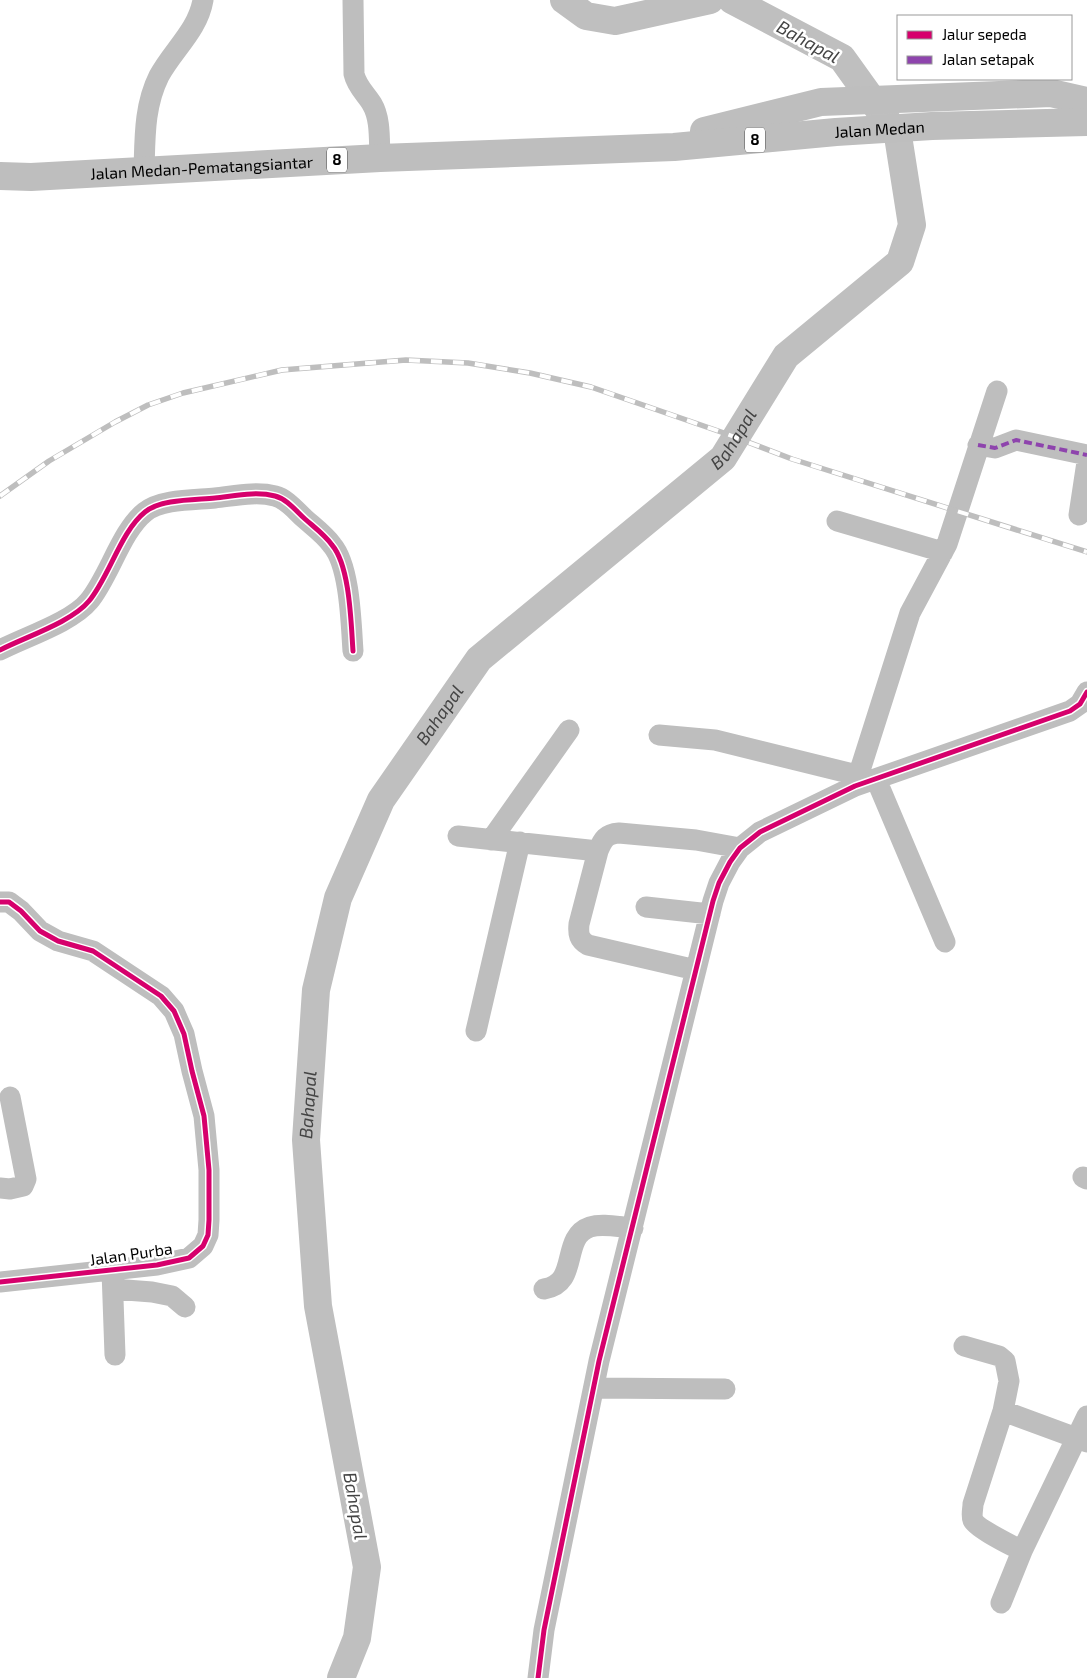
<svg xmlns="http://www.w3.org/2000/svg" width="1087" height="1678" font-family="'Exo 2',sans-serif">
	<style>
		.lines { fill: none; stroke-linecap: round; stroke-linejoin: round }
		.river { stroke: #bfbfbf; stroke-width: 28 }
		.minor { stroke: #bebebe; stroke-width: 21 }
		.highway { stroke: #bebebe; stroke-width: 28 }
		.rail-casing { stroke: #bebebe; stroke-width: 5.5 }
		.rail { stroke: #fff; stroke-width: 4; stroke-dasharray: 11; stroke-linecap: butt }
		.quiet { stroke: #8e44ad; stroke-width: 4; stroke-dasharray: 8 4; stroke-linecap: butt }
		.cycleway-casing { stroke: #fff; stroke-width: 8 }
		.cycleway { stroke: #d6006c; stroke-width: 5 }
		.labels { text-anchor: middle; stroke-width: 5; stroke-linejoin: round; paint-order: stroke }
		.shield { fill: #fff; stroke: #4c4c4c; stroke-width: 1 }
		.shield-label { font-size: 15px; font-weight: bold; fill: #000 }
		.street-label { font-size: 16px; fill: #000; stroke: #fff }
		.water-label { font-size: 18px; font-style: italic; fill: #444; stroke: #fff }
	</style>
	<rect width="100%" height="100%" fill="#fff"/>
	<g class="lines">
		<!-- river -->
		<g class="river">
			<path d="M564 0 586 16 615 21 710 0"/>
			<path id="s1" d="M341 1678 357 1638 367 1567 318 1306 306 1140 316 990 338 898 381 800 479 659 723 458 786 356 900 262 912 225 898 136 842 58 732 0"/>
		</g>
		<!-- minor -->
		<path class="minor" d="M353 0 354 74C357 87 366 94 372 104 381 119 379 141 380 158
			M144 171C145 138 144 106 159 76 173 50 198 30 203 0
			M978 445 995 448 1016 440 1087 455
			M1079 515 1087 462
			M837 521 943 552
			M0 650C25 637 72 622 89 601 109 577 121 531 145 512 161 499 194 500 215 498 234 496 256 491 275 496 287 499 296 511 305 519 314 527 325 535 332 545 350 566 351 623 353 651
			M659 735 715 740 857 775
			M876 779 945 942
			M855 786 910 613 947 544 997 391
			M458 836 598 851 579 924C578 934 579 940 588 945L696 970
			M491 840 569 730
			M598 851C603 839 606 834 619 833L696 840 740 848
			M0 902H9L21 911 40 931 58 941 93 951 161 996 174 1011 184 1034 192 1071 204 1116 209 1170V1220L208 1235 203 1246 189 1258 157 1265 0 1282
			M646 907 710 914
			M476 1031 520 842
			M1083 1177 1087 1179
			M0 1188 10 1189 23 1186 26 1179 10 1097
			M112 1271 115 1355
			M113 1289 152 1292 172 1296 185 1307
			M544 1289C580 1284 560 1237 590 1227 602 1223 619 1227 633 1228
			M964 1346 999 1356 1005 1361 1009 1381 1003 1411 973 1504C973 1509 971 1515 973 1520 976 1528 1013 1546 1022 1551
			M594 1388 725 1389
			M1003 1411 1087 1442
			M1001 1603 1022 1551 1087 1416
			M538 1678 544 1630 599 1361 713 901 719 883 730 862 740 848 760 832 855 786 1070 711 1080 704 1087 692"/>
		<!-- highway -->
		<g class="highway">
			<path d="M704 131 821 102 1051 93 1087 101"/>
			<path id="s2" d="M0 176 31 177 380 158 674 147 836 132 932 126 1087 122"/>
		</g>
		<!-- rail casing -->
		<g class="rail-casing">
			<path id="rail" d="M0 496 49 461 115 422 148 405 183 393 282 370 406 360 468 363 530 373 591 387 724 433 792 459 1087 552"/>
		</g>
		<!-- rail -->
		<use href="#rail" class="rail"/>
		<!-- quiet -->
		<path class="quiet" d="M978 445 995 448 1016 440 1087 455"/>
		<!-- cycleway casing -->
		<g class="cycleway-casing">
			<path id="cycleway" d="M0 650C25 637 72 622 89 601 109 577 121 531 145 512 161 499 194 500 215 498 234 496 256 491 275 496 287 499 296 511 305 519 314 527 325 535 332 545 350 566 351 623 353 651
				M0 902H9L21 911 40 931 58 941 93 951 161 996 174 1011 184 1034 192 1071 204 1116 209 1170V1220L208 1235 203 1246 189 1258 157 1265 0 1282
				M538 1678 544 1630 599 1361 713 901 719 883 730 862 740 848 760 832 855 786 1070 711 1080 704 1087 692"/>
		</g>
		<!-- cycleway -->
		<use href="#cycleway" class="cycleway"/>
	</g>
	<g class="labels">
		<!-- shield labels -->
		<g class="shield">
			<rect x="745" y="127.5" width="20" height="25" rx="4"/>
			<rect x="327" y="147.5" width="20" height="25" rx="4"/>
		</g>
		<g class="shield-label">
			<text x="755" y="145">8</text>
			<text x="337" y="165">8</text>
		</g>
		<!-- street labels -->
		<g class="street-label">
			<text dy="6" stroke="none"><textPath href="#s2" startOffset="881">Jalan Medan</textPath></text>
			<text dy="6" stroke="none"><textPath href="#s2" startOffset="202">Jalan Medan-Pematangsiantar</textPath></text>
			<text transform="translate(131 1254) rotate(-8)" y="6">Jalan Purba</text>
		</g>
		<!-- water labels -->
		<g class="water-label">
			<text transform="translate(808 42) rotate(29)" y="6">Bahapal</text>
			<text dy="6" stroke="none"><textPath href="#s1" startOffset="1408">Bahapal</textPath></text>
			<text dy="6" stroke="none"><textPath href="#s1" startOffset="1002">Bahapal</textPath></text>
			<text dy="6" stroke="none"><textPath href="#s1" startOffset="582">Bahapal</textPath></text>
			<text transform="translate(355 1506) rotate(80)" y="6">Bahapal</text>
		</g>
	</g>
	<!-- legend -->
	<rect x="897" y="15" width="175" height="65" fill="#ffffff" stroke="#999999"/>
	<rect x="907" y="31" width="25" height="8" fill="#d6006c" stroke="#999999"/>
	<text x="942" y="40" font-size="15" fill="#000000">Jalur sepeda</text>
	<rect x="907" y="56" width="25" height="8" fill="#8e44ad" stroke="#999999"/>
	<text x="942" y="65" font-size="15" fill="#000000">Jalan setapak</text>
</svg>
